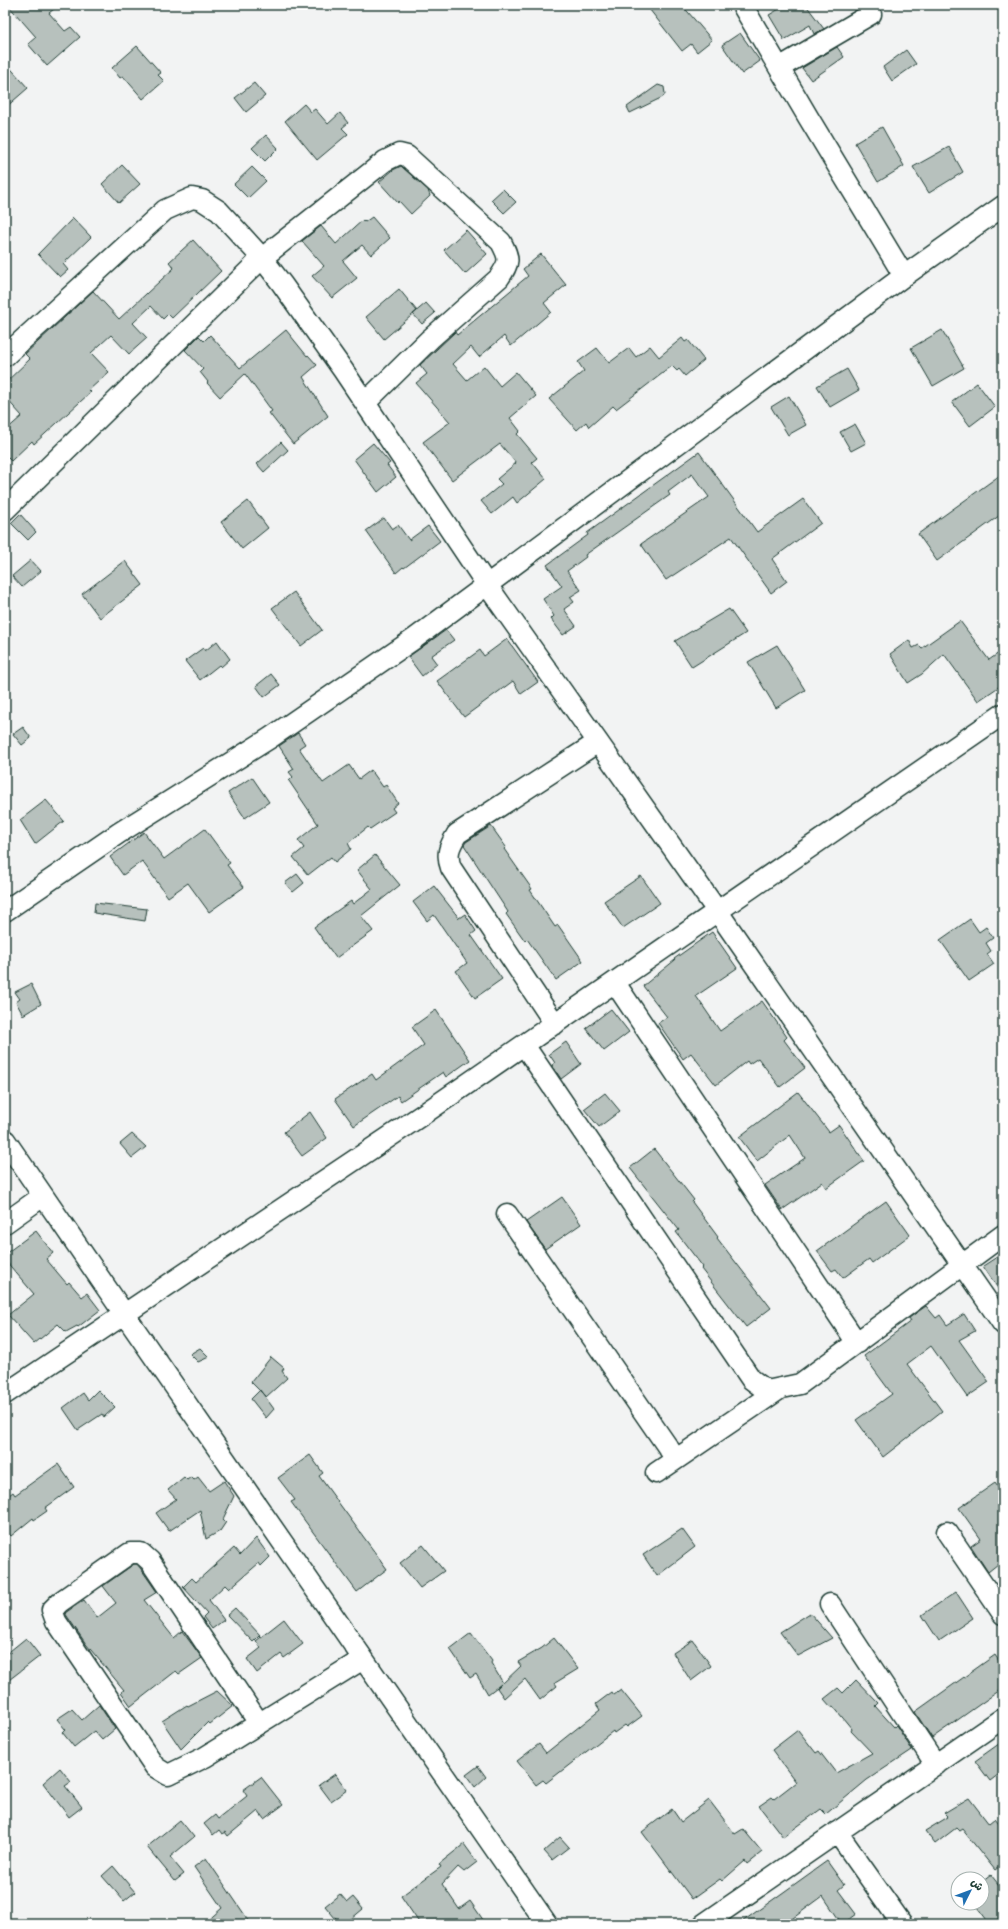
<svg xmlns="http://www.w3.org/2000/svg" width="1008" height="1929" font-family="Delius,'Playpen Sans Arabic',sans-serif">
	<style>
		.building { fill: #b7c1bd; stroke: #1f3d34 }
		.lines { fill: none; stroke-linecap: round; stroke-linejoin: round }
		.minor-casing { stroke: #1f3d34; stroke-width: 23 }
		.minor { stroke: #fff; stroke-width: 20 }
	</style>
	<rect width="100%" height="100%" fill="#f2f3f3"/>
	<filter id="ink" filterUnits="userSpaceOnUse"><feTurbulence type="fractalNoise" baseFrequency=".025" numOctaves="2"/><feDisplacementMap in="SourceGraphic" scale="8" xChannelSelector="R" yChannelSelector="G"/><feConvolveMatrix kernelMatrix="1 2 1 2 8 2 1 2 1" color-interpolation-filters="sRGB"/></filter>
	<g filter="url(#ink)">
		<!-- building -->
		<path class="building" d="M8 5H59L49 13 65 31 71 27 80 37 47 66 28 44 36 37Z
			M646 5H682L712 40 697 52 691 44 682 51Z
			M786 5H806L824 29 814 34 810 25 784 40 769 15Z
			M740 33 760 61 742 74 722 45Z
			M137 46 161 73 158 75 164 81 143 99 123 76 120 78 112 68Z
			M837 47 844 57 811 80 802 68Z
			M906 50 916 64 892 81 883 67Z
			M5 62 28 88 5 108Z
			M254 83 265 96 246 112 235 98Z
			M658 85 664 87 665 94 663 97 630 113 627 107Z
			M304 104 311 112 315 109 328 124 340 113 348 123 342 128 348 134 317 160 285 121Z
			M882 127 904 166 878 182 855 143Z
			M266 135 278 148 265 161 252 148Z
			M949 147 963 172 929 193 913 167Z
			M122 165 140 184 119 203 102 184Z
			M401 166 428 190 430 196 411 214 399 201 398 203 379 182 393 170Z
			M252 167 266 181 248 198 234 184Z
			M503 189 516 202 504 213 491 200Z
			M372 217 390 238 371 255 362 245 343 261 357 278 332 298 312 276 324 266 302 241 321 226 336 244 363 220 365 222Z
			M73 218 91 237 63 264 68 270 60 277 38 254Z
			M466 230 487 254 465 274 444 250Z
			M193 240 221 271 172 318 168 314 163 319 151 306 133 323 147 338 129 354 111 335 91 353 109 372 89 390 91 392 34 444 32 441 11 461 5 455V431L22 416 5 397V383L30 359 25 354 93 291 119 319 174 268 169 262Z
			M541 254 566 285 544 303 551 312 511 346 504 336 479 357 471 347 453 364 467 380 484 366 500 386 516 372 536 396 510 418 520 431 517 434 537 458 532 462 546 479 517 503 513 497 492 514 481 501 502 484 497 479 516 463 500 444 452 480 423 442 450 422 416 383 427 374 420 365 455 332 457 335 528 276 523 269Z
			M399 289 417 311 384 339 366 317Z
			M426 303 435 313 422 324 413 314Z
			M286 330 307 356 308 355 317 365 303 377 328 416 293 444 269 413 272 411 245 374 220 397 207 383 208 382 200 372 203 369 185 350 199 336 204 341 210 335 240 368Z
			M942 330 964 368 933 386 911 348Z
			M682 338 685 342 688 340 704 360 685 376 679 369 677 371 672 366 616 409 613 406 589 427 586 422 577 430 549 399 584 371 578 362 597 348 609 363 629 348 636 357 650 346 659 357Z
			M847 369 859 390 830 407 817 386Z
			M977 383 995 407 970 426 952 402Z
			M789 396 806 425 788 435 771 407Z
			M855 424 866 443 851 451 840 432Z
			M281 442 288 450 264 472 257 464Z
			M373 443 390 463 387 465 396 477 378 492 354 459Z
			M699 452 757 532 803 499 821 523 772 559 787 581 771 593 731 537 666 580 641 544 709 497 692 474 668 492 670 495 585 555 586 557 567 571 581 590 570 597 574 602 564 609 576 626 563 635 551 619 554 616 543 599 562 586 547 565 588 535 587 533Z
			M1003 473V513L937 561 918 534Z
			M248 501 268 528 242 549 221 522Z
			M20 514 36 532 28 540 11 523Z
			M384 518 392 529 398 525 409 540 428 526 440 541 404 568 403 567 396 573 366 531Z
			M31 560 41 571 22 587 12 576Z
			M125 561 143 585 100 618 82 594Z
			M294 592 322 630 301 646 272 608Z
			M729 609 746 633 692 667 675 641Z
			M960 621 989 660 1003 650V684L978 701 944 654 922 674 908 683 890 654 909 640 913 648 919 645 922 648Z
			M446 630 454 640 431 656 437 664 422 676 408 657Z
			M507 639 538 682 521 694 513 681 464 717 437 681 480 650 484 656Z
			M217 641 230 659 221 667 219 665 200 680 185 661 203 648 205 651Z
			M777 645 805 690 776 708 748 662Z
			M271 674 280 685 264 697 256 686Z
			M23 727 31 738 22 745 13 734Z
			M298 733 305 744 299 748 323 783 349 765 359 779 371 770 383 787 386 785 398 803 392 808 395 812 370 829 368 827 348 843 351 849 335 862 331 857 308 875 293 857 304 848 298 840 318 824 289 781 293 777 289 772 294 769 279 746Z
			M252 777 269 802 245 818 228 793Z
			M46 800 64 821 35 844 20 820Z
			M491 826 506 847 504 849 532 889 530 890 555 927 558 925 583 961 556 980 527 939 525 941 506 914 508 912 464 845 466 842Z
			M205 829 230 863 227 865 244 887 209 912 188 883 168 897 142 861 123 875 110 857 144 832 164 859Z
			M375 855 400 885 361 916 373 931 336 958 314 927 351 901 353 904 372 889 357 870Z
			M297 874 304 883 293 892 285 883Z
			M641 876 660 903 623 928 604 901Z
			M434 886 459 918 465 914 476 931 471 935 502 979 475 998 456 971 467 963 434 915 427 921 413 902Z
			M95 903 147 909 145 921 94 913Z
			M970 919 979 932 986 927 993 938 986 943 991 951 987 954 994 964 969 981 940 940Z
			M712 932 737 968 696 996 720 1031 762 1001 787 1037 784 1040 805 1068 780 1087 758 1058 749 1064 747 1061 716 1085 691 1053 683 1059 658 1023 667 1017 643 986 675 960 674 959Z
			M31 984 41 1004 23 1015 16 1002 20 999 15 992Z
			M611 1009 629 1032 604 1051 586 1028Z
			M436 1010 470 1060 446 1077 443 1072 401 1101 398 1096 354 1126 335 1099 372 1074 376 1080 424 1045 412 1027Z
			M566 1042 581 1064 561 1079 552 1065 555 1063 549 1054Z
			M798 1092 829 1132 839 1125 864 1161 826 1188 822 1182 782 1210 765 1185 805 1158 790 1135 757 1161 739 1137Z
			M605 1093 620 1111 599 1127 584 1109Z
			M310 1112 327 1138 302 1156 284 1132Z
			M132 1134 146 1147 132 1158 120 1144Z
			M654 1149 694 1200 692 1202 718 1237 717 1238 771 1308 746 1327 701 1269 703 1267 676 1232 679 1230 630 1168Z
			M562 1197 581 1224 545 1249 526 1222Z
			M886 1201 910 1235 872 1263 869 1259 843 1278 836 1269 832 1271 817 1251Z
			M36 1231 53 1253 46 1259 67 1284 69 1282 82 1297 87 1293 100 1310 78 1327 77 1326 66 1332 58 1324 34 1344 8 1315 34 1294 5 1260V1254Z
			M1003 1253V1296L983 1266Z
			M926 1306 936 1318 940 1315 947 1325 964 1314 975 1331 959 1340 989 1382 967 1397 931 1346 907 1364 942 1411 883 1457 856 1420 892 1394 864 1356 911 1321 909 1318Z
			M200 1348 209 1357 198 1362 190 1354Z
			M271 1357 284 1368 282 1371 287 1378 266 1397 251 1382Z
			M98 1390 115 1407 104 1417 102 1414 78 1430 63 1408 83 1393 88 1400Z
			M260 1390 274 1409 266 1418 251 1399Z
			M310 1455 323 1473 319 1476 387 1569 357 1592 291 1502 295 1500 278 1478Z
			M58 1464 74 1487 45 1508 47 1511 34 1520 33 1518 11 1536 5 1529V1498L13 1492 15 1495Z
			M184 1477 187 1480 191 1477 194 1480 198 1477 209 1491 224 1481 234 1496 223 1519 226 1522 220 1531 206 1539 200 1510 169 1531 156 1513 176 1499 168 1490Z
			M995 1483 1003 1494V1560L988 1572 971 1546 981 1539 959 1508Z
			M682 1529 695 1547 657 1576 643 1555Z
			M256 1538 270 1557 261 1566 259 1563 229 1589 225 1585 209 1600 224 1620 212 1629 203 1617 207 1613 183 1587 192 1578 196 1582 234 1548 240 1555Z
			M423 1545 444 1571 420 1588 400 1563Z
			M134 1564H137L141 1569 157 1592 144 1600 174 1638 182 1631 202 1658 179 1674 176 1671 131 1706 121 1692 124 1690 86 1644 65 1613 84 1600 97 1618 116 1603 103 1586Z
			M956 1592 973 1618 939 1641 922 1615Z
			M235 1608 260 1635 253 1642 227 1615Z
			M810 1613 832 1638 798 1656 780 1632Z
			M284 1619 303 1644 284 1658 281 1654 257 1673 247 1659 261 1648 256 1641Z
			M471 1633 492 1661 491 1663 503 1683 521 1666 518 1662 542 1648 554 1638 578 1669 555 1683 557 1686 540 1700 525 1679 504 1698 497 1688 501 1684 488 1694 476 1674 470 1678 450 1649Z
			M26 1638 40 1656 5 1683V1655Z
			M693 1640 711 1666 691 1681 673 1653Z
			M995 1655 1003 1667V1688L932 1738 915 1712Z
			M856 1680 878 1703 875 1706 894 1727 896 1725 912 1750 867 1780 826 1814 821 1809 783 1837 759 1806 772 1797 774 1799 796 1782 772 1750 798 1730 816 1753 819 1751 836 1773 872 1753 851 1731 852 1729 833 1706 831 1707 824 1699 838 1688 843 1693Z
			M621 1690 642 1716 627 1727 625 1725 614 1733 613 1731 546 1783 543 1780 536 1785 517 1761 539 1744 546 1753 600 1710 596 1704 612 1692 614 1695Z
			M217 1691 233 1706 210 1724 208 1722 181 1749 162 1721 187 1705 188 1706Z
			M99 1705 115 1729 102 1740 94 1731 74 1747 62 1732 65 1729 57 1719 72 1709 82 1720Z
			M1003 1741V1771L990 1781 975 1761Z
			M478 1766 486 1777 475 1787 466 1775Z
			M60 1768 71 1782 65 1786 82 1807 69 1817 43 1783Z
			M335 1774 347 1790 331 1801 319 1785Z
			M261 1777 283 1805 264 1819 258 1811 228 1836 225 1832 222 1834 219 1830 213 1835 204 1824 215 1815 218 1819 247 1796 243 1790Z
			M969 1798 989 1824 995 1819 1003 1829V1864L995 1870 962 1829 959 1831 956 1828 935 1844 925 1831 948 1817 944 1813Z
			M709 1800 735 1834 743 1829 762 1852 747 1864 745 1861 722 1881 720 1879 692 1899 642 1832 672 1809 681 1822Z
			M180 1820 194 1837 170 1857 184 1874 175 1881 147 1847Z
			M560 1837 569 1847 552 1860 544 1851Z
			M464 1844 477 1862 464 1872 458 1867 442 1884 459 1909 470 1901 486 1924H420L401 1896 441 1867 439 1864Z
			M206 1858 251 1924H204L222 1908 194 1867Z
			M827 1861 844 1885 838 1890 856 1914 842 1924 823 1896 785 1924H739Z
			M113 1866 135 1892 124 1901 102 1876Z
			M991 1875 1003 1890V1924H990L974 1903H982V1882Z
			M340 1894 347 1902 353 1897 363 1909 345 1924H340L325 1906Z"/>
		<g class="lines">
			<!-- minor casing -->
			<g class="minor-casing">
				<path id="minor" d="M742 5 808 117 904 276
					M779 68 871 14
					M5 356 165 210 192 198 202 200 219 211 262 258 282 284 343 370 487 585 718 912 1003 1324
					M5 510 262 258 385 161 399 154 407 156 501 242C510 259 510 262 499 278L430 339 365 403
					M5 911 119 833 270 738 414 639 904 276 1003 206
					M615 983 857 1343
					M555 1024 451 868C446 854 449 847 457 834L598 742
					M524 1045 751 1379 767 1391 800 1384 1003 1235
					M5 1140 125 1315 547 1924
					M507 1214 676 1459
					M5 1223 43 1196
					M5 1394 428 1111 1003 714
					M656 1473 781 1388
					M947 1532 1003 1614
					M830 1604 936 1765
					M259 1723 150 1561 141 1553H130L60 1602 52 1610 56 1621 155 1767 168 1775 205 1757 363 1659
					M837 1832 902 1924
					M704 1924 1003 1718"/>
			</g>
			<!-- minor -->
			<use href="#minor" class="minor"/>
		</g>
	</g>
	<!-- margin -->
	<rect width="1008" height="1929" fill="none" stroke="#fff" stroke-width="20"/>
	<rect x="10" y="10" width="988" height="1909" fill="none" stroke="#1f3d34" stroke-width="1.5" filter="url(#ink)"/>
	<!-- north arrow -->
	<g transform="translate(970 1891) rotate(48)"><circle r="19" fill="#ffffff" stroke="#a5b1ae"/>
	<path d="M0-3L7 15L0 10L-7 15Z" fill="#1f6fb2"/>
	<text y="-6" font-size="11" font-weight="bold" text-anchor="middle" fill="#1f3d34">ش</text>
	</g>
</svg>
